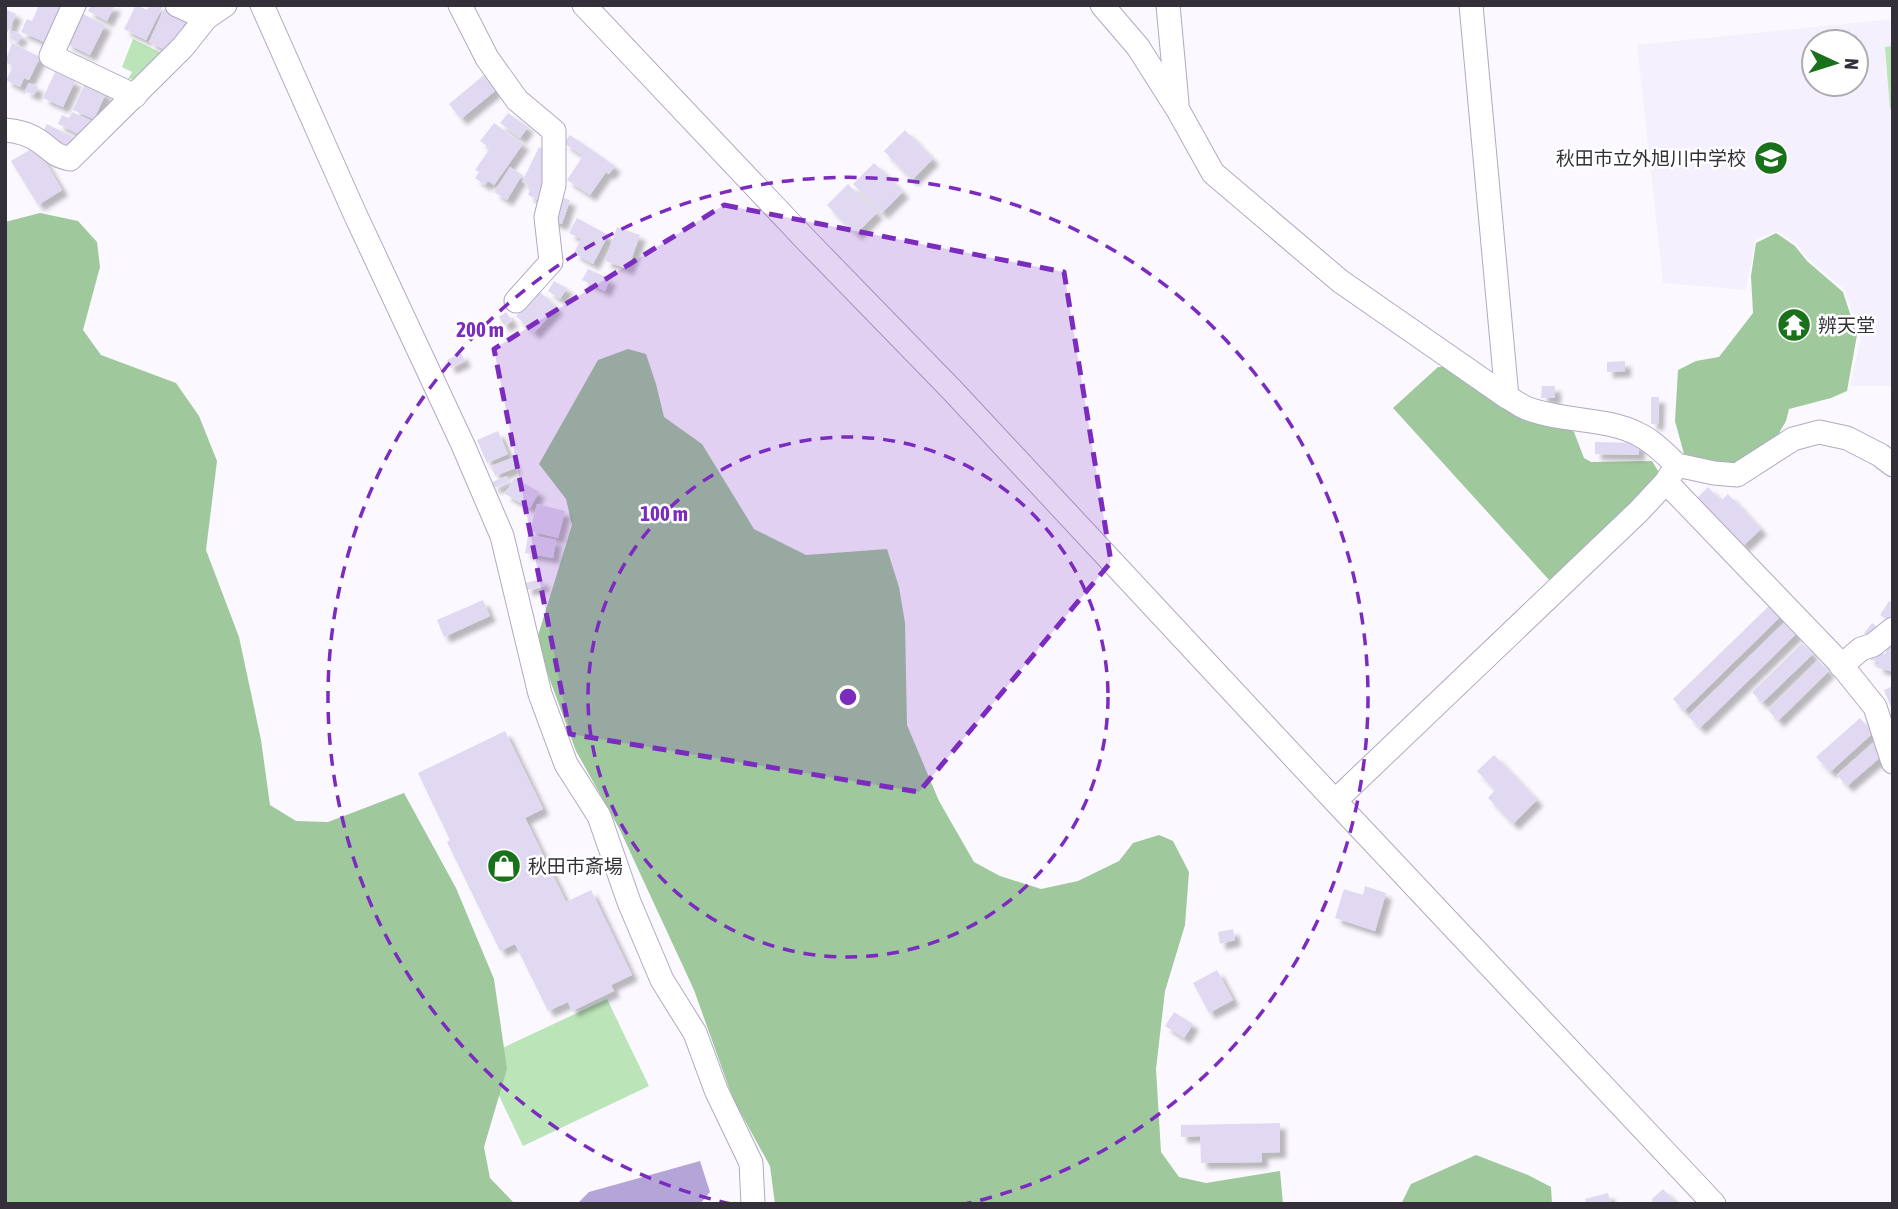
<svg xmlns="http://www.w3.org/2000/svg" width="1898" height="1209" font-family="'Asap Condensed','Noto Sans JP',sans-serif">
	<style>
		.built { fill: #f5f0fe; fill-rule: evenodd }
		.green { fill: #bbe4b8 }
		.forest { fill: #9fc89c }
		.water { fill: #b5a4d7 }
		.building { fill: #e1d8f2; filter: url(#shadow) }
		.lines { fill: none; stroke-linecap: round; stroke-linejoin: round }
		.minor-casing { stroke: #b1a9c2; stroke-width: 25 }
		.minor { stroke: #fff; stroke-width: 23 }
		.marked { fill: #7b2cbf; fill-opacity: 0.2; stroke: #7b2cbf; stroke-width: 5; stroke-dasharray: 14 9; stroke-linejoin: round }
		.ring { fill: none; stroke: #7b2cbf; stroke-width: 3.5; stroke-dasharray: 12 9 }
		.labels { text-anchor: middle; stroke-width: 5; stroke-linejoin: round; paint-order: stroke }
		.poi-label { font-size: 19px; fill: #33303a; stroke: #fff; text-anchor: start }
		.centre { fill: #7b2cbf; stroke: #fff; stroke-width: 3.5 }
		.ring-label { font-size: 21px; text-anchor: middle; font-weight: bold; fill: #7b2cbf; stroke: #fff; stroke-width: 5; stroke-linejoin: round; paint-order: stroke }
	</style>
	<defs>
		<filter id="shadow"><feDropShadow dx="6" dy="6" stdDeviation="2" flood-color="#0004"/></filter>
	</defs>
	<rect width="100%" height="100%" fill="#fbf9ff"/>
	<!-- built -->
	<path class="built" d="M1893 19V386H1850L1861 336 1844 289 1809 260 1796 244 1777 231 1756 240 1746 290 1663 283 1637 45ZM1814 42H1856V84H1814Z"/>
	<!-- green -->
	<path class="green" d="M133 39 163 54 139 80 128 79 132 72 122 67Z
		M1893 46V109H1890L1885 47Z
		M607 999 649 1086 523 1146 481 1058Z"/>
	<!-- forest -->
	<path class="forest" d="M40 213 78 221 97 242 100 267 83 330 101 355 176 383 199 416 217 461 206 550 239 637 261 740 270 805 296 821 328 822 404 793 456 888 494 979 507 1069 484 1147 490 1178 515 1204H5V222Z
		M1776 233 1795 246 1807 261 1843 292 1857 335 1847 391 1831 398 1789 409 1786 421 1772 445 1735 466 1684 454 1675 421 1678 370 1696 361 1719 357 1753 313 1751 276 1756 243Z
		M628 349 646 354 656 384 664 417 702 444 754 529 806 555 887 549 899 587 905 623 907 725 939 801 974 862 1000 876 1041 889 1078 881 1119 861 1133 843 1159 835 1173 841 1189 872 1185 925 1165 991 1156 1069 1161 1152 1179 1177 1206 1183 1280 1171 1283 1204H775L770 1166 733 1099 694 990 620 830 576 751 536 642 572 525 566 499 539 464 598 360Z
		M1438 367H1447L1574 432 1584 458 1591 462 1652 461 1658 471 1656 482 1550 581 1393 408Z
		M1476 1155 1528 1175 1551 1187 1552 1204H1401L1411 1184Z"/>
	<!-- water -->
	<path class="water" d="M700 1161 710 1192 700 1204H577L589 1192Z"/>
	<!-- building -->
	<path class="building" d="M39 5 61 6 45 42 21 32 27 19 32 21Z
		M91 5H115L107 21 88 11Z
		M136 5 147 10 150 5 163 6 146 40 124 29Z
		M5 9 16 14 5 38Z
		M164 9 186 20 170 52 149 42Z
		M81 13 105 25 90 55 66 43Z
		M13 31 22 35 18 42 10 38Z
		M12 43 40 57 29 80 24 78 20 87 6 80 13 66 5 62Z
		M55 72 75 81 63 107 43 98Z
		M484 75 496 90 461 119 449 104Z
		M29 83 38 87 34 95 25 91Z
		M85 83 106 93 94 119 73 110Z
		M72 112 93 122 85 137 58 124 62 115 69 118Z
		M508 113 528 127 520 138 500 123Z
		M494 123 523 144 494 185 488 181 485 185 475 178 479 172 475 170 490 148 480 141Z
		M47 124 77 139 71 152 41 136Z
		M905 130 933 159 912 180 884 151Z
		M570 135 615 166 609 174 606 172 590 195 567 180 583 156 564 143Z
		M36 146 62 190 38 205 11 161Z
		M539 147 552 153 540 201 528 195 531 187 522 182Z
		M874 163 903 192 882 213 853 184Z
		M510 167 522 175 507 200 494 192Z
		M848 184 877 213 856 234 827 205Z
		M557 196 570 200 562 224 549 220Z
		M577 218 608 235 593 264 574 253 581 239 569 233Z
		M617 227 640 235 628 269 605 261Z
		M588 269 610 279 605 291 582 280Z
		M554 281 567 288 560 299 548 291Z
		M539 291 557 308 534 333 516 316Z
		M506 312 512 321 504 326 499 317Z
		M461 353 465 361 450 368 447 360Z
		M1625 361V371L1607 372V362Z
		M1542 386H1555V398H1541Z
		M1651 397H1659L1658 424H1651Z
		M498 431 508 454 487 463 477 440Z
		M1595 442 1639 443V455L1595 454Z
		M512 458 515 468 495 476 491 466Z
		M507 476 509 482 494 488 492 482Z
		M514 478 539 492 530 508 505 494Z
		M1708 487 1721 501 1728 494 1761 529 1743 546 1697 498Z
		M537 504 565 511 558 538 530 531Z
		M528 535 556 540 553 558 525 553Z
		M542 579 544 586 527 590 525 583Z
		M483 600 490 616 444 637 437 620Z
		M1889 601 1893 603V617L1890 622 1880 615Z
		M1770 605 1781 616 1684 711 1673 699Z
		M1786 621 1797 633 1700 728 1688 716Z
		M1872 623 1880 629 1872 640 1864 633Z
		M1890 639 1893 640V672L1877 667 1879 662 1869 659 1872 650 1885 654Z
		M1802 643 1813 654 1762 703 1752 692Z
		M1818 660 1829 671 1778 721 1768 710Z
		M1893 686V712L1884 690Z
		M1860 718 1873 733 1830 772 1816 757Z
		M505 731 543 809 525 818 566 902 591 890 632 975 611 985 614 991 572 1011 568 1002 548 1011 515 944 500 951 447 842 450 840 418 773Z
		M1873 743 1883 755 1847 786 1837 775Z
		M1494 755 1537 800 1513 824 1488 798 1495 790 1477 771Z
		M1365 886 1386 893 1375 931 1335 918 1344 889 1363 895Z
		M1233 929 1235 940 1220 944 1218 932Z
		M1217 970 1233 1000 1209 1013 1193 983Z
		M1174 1012 1193 1024 1184 1038 1165 1026Z
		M1280 1123V1152L1262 1153V1162L1201 1163 1200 1136 1181 1137V1125Z
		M1663 1189 1678 1204H1655L1651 1200Z
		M1608 1193 1611 1204H1586L1585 1199Z"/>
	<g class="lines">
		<!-- minor casing -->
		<g class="minor-casing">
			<path id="minor" d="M74 5 51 56 135 96
				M177 5 206 18
				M262 5 355 214 463 445 502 536 540 694 566 764 599 816 629 902 662 980 695 1033 716 1090 751 1163 753 1204
				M460 5 487 58 517 100 554 131V185L546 217 551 262 516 301
				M584 5 808 242 952 390 1335 801 1714 1204
				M1102 5 1138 47 1178 110 1213 173 1340 281 1507 397C1513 400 1519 405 1526 408 1561 422 1605 417 1638 434 1653 441 1665 454 1677 465
				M1168 5 1177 103
				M1471 5 1507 397
				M5 130C18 131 29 134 39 141 53 151 53 155 70 159L183 47 206 18 225 5
				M1666 482 1838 661 1875 707 1893 762
				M1841 666 1861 649 1873 645 1893 629
				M1335 801 1638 512 1666 482 1677 465 1714 473 1737 475 1793 439 1819 432 1847 438 1880 455 1893 465"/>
		</g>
		<!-- minor -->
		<use href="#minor" class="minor"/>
	</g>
	<!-- marked area -->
	<path class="marked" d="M724 205 1064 272 1111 562 919 792 570 734 494 349Z"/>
	<!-- distance rings -->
	<g class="ring">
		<circle cx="848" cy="697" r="260"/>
		<path d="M731 1204A520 520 0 1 1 965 1204"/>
	</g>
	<!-- icons -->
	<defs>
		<g id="school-disc" transform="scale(1.75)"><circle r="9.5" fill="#19711c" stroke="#fff"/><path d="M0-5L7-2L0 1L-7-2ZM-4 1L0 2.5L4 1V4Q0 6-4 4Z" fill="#fff"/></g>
		<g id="temple-disc" transform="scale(1.75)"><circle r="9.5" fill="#19711c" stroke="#fff"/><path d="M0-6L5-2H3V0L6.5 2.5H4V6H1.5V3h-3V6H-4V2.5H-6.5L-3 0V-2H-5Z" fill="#fff"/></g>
		<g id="shop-disc" transform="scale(1.75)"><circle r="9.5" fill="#19711c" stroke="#fff"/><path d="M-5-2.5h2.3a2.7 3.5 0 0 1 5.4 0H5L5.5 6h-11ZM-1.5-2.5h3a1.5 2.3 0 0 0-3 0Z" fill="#fff"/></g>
	</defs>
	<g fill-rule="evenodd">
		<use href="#school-disc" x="1771" y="158"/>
		<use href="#temple-disc" x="1794" y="325"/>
		<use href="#shop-disc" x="504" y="866"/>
	</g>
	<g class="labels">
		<!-- poi labels -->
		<g class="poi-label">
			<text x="1746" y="165" text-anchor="end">秋田市立外旭川中学校</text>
			<text x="1818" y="332">辨天堂</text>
			<text x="528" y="873">秋田市斎場</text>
		</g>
	</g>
	<circle cx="848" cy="697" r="10" class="centre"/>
	<g class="ring-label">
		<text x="480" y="337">200 m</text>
		<text x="664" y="521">100 m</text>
	</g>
	<!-- border -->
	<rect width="1898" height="1209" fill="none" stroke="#33303a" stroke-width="14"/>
	<!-- north arrow -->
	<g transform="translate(1835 63) rotate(94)"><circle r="33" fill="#ffffff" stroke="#adacb0" stroke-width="2"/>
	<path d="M0-5L12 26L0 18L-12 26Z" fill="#19711c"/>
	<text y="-10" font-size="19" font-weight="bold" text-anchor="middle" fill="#33303a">N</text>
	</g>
</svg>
